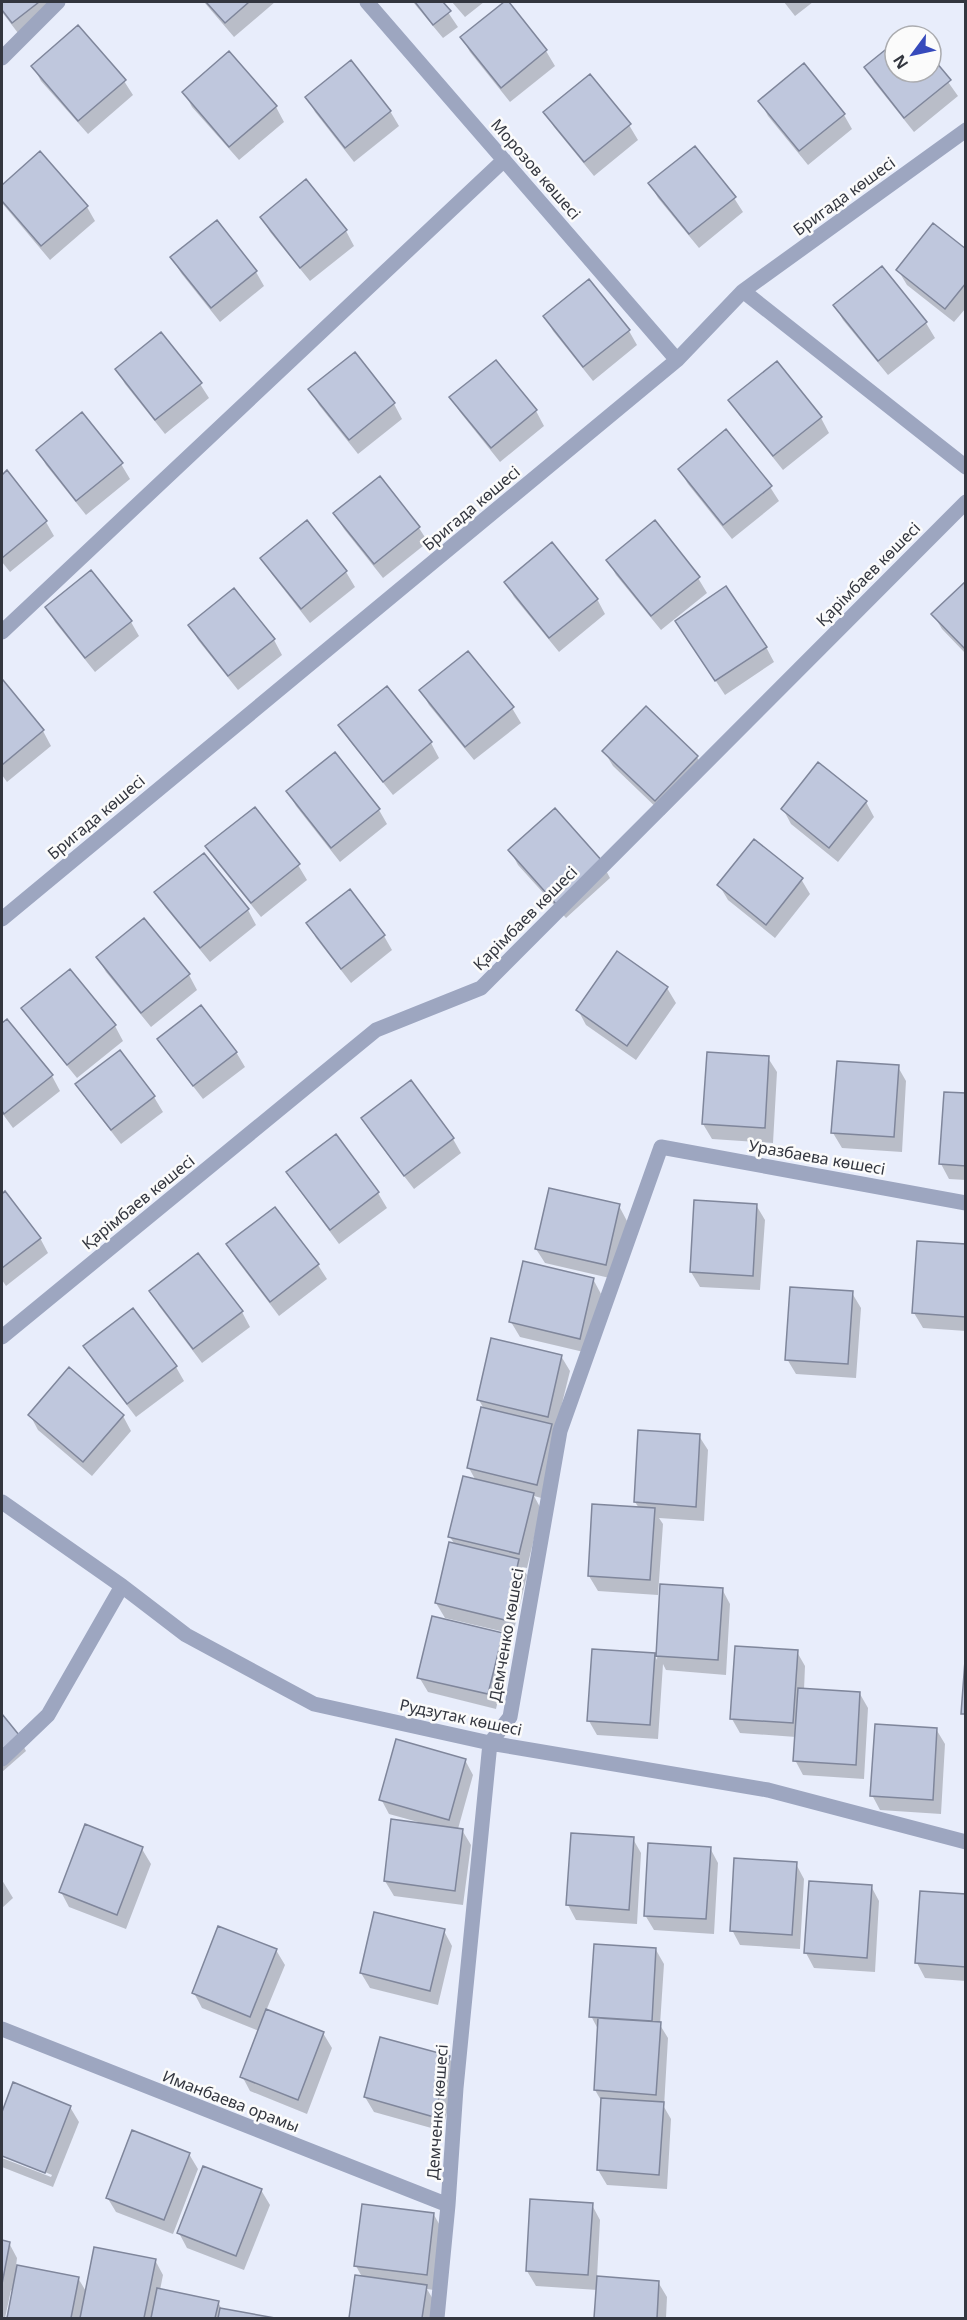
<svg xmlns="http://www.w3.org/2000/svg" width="967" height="2320" font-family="'Noto Sans',sans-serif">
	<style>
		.shadow { fill: #0003 }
		.building { fill: #bfc7dd; stroke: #7f869b; stroke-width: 1.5 }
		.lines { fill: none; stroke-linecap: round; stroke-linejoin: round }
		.minor { stroke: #9da6c0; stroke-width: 15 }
		.labels { text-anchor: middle; stroke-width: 5; stroke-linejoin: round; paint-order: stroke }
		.street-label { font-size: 16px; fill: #33363f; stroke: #fbfbfb }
	</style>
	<rect width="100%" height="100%" fill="#e8edfb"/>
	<!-- shadow -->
	<path class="shadow" d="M2 2H65L21 37 2 12Z
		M204 2H275L234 37Z
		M413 2H441L458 27 443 38Z
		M452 2H484L465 17Z
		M506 2 546 51 555 66 510 102 470 52 462 38Z
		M784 2H813L795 16Z
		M895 44V72H931V58L958 96 914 132 874 82 866 67Z
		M33 66 124 81 133 95 88 134 41 81Z
		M589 76 629 125 638 140 594 176 554 127 545 112Z
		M184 92 276 107 284 122 239 160 192 107Z
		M307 98 390 111 399 126 354 162 315 112Z
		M760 101 844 115 852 129 808 165 768 116Z
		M40 153 87 207 95 221 50 260 2 203V187Z
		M306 181 346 231 354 246 310 281 270 232 262 217Z
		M650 184 734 198 743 212 699 248 658 198Z
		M966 251V308L954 322 907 285 898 270Z
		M172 258 256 272 264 286 220 322 181 273Z
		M882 268 926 323 935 338 888 375 843 320 835 305Z
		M545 316 629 331 637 345 593 381 553 331Z
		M354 354 394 404 402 419 358 454 319 405 310 390Z
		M776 363 821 418 829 433 783 470 739 415 730 400Z
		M117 370 200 384 209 398 165 434 125 384Z
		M451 398 536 411 544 426 500 462 460 412Z
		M38 450 121 464 130 479 86 515 46 465Z
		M679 469 770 487 779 501 732 539 688 484Z
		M6 472 46 522 54 536 10 572 2 562V476Z
		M335 514 419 528 428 542 383 578 344 529Z
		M306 523 346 572 355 587 310 623 271 573 262 558Z
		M608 560 698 578 707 593 661 630 616 575Z
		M506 582 597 599 605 614 559 652 514 597Z
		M966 583V654L942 629 933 614Z
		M47 608 131 622 139 636 95 672 55 622Z
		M677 622 766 647 774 662 725 695Z
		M190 626 274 640 282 655 238 690 198 640Z
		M3 682 43 731 51 746 7 782 2 775Z
		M386 688 431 743 439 758 393 795 349 740 340 725Z
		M421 690 512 708 521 723 474 760 429 705Z
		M646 708 697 757 705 772 664 815 613 766 604 751Z
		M288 792 379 810 387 824 340 862 296 806Z
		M866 802 874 817 838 862 791 824 783 809Z
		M207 847 298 865 307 880 261 917 216 861Z
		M510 850 602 863 610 878 566 918 518 865Z
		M801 879 810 894 775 938 728 900 719 885Z
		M156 892 248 910 256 925 210 962 165 907Z
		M308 923 384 936 392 950 351 983 316 938Z
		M97 957 189 975 197 990 151 1027 106 972Z
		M70 971 115 1026 123 1041 77 1078 32 1023 23 1008Z
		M667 988 676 1003 636 1060 586 1025 578 1010Z
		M7 1021 52 1076 60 1091 13 1128 2 1113V1025Z
		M159 1040 236 1052 245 1067 203 1099 168 1054Z
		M120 1052 154 1097 163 1112 121 1144 86 1099 77 1084Z
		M768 1058 777 1072 773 1143 712 1139 703 1124Z
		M898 1067 906 1081 902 1152 842 1148 833 1133Z
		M966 1095V1180L949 1179 941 1164Z
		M363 1118 453 1139 461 1153 414 1189 371 1133Z
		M335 1136 378 1193 387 1208 339 1244 297 1187 288 1173Z
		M4 1193 40 1238 48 1253 6 1286 2 1280V1196Z
		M756 1205 765 1220 760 1290 700 1287 691 1272Z
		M619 1206 627 1221 614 1279 545 1263 536 1249Z
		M275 1209 318 1265 327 1279 279 1316 236 1259 227 1245Z
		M966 1246V1331L923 1328 914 1313Z
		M593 1279 601 1294 588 1353 520 1337 511 1322Z
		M151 1291 242 1312 250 1327 202 1363 159 1306Z
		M852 1293 861 1308 856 1378 796 1374 787 1359Z
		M85 1346 176 1367 184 1381 136 1417 93 1361Z
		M561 1356 570 1371 555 1432 545 1499 534 1496 541 1509 527 1568 522 1567 527 1575 513 1634 445 1618 436 1603 455 1545 450 1537 476 1481 469 1468 484 1409 479 1400Z
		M30 1415 123 1416 131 1431 92 1476 38 1430Z
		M699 1436 708 1450 704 1521 659 1518 663 1524 658 1595 598 1591 589 1576 639 1508 635 1502Z
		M662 1585 722 1589 730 1604 726 1675 666 1670 663 1664 658 1739 597 1735 589 1721 654 1654 657 1660Z
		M502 1635 510 1649 496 1709 428 1692 419 1677Z
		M797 1652 805 1666 804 1690 860 1694 868 1708 864 1779 803 1775 795 1760 796 1737 740 1733 732 1719Z
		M2 1717 18 1736 26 1751 2 1772Z
		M936 1729 945 1744 941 1814 880 1810 872 1795Z
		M465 1760 473 1775 458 1829 462 1830 471 1845 463 1905 394 1896 385 1881 418 1822 389 1814 381 1799Z
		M633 1839 641 1853 637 1924 576 1920 568 1905Z
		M710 1848 718 1863 714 1934 654 1930 645 1915Z
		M142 1849 151 1864 126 1929 69 1907 61 1892Z
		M796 1864 804 1879 800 1949 740 1945 732 1930Z
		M2 1880 13 1898 2 1908Z
		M871 1886 879 1901 875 1972 814 1968 806 1953Z
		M966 1896V1981L925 1978 917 1963Z
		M444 1931 452 1946 438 2005 370 1988 361 1973Z
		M276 1950 285 1965 266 2011 323 2033 332 2048 307 2114 250 2091 242 2076 259 2031 202 2008 194 1993Z
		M656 1950 664 1964 660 2025 668 2038 664 2107 671 2119 667 2189 607 2185 598 2170 602 2102 595 2090 599 2031 591 2016Z
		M449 2058 458 2072 442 2131 374 2112 365 2097Z
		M14 2084 70 2107 79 2122 53 2187 2 2167V2158L51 2177 52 2175 2 2154V2116Z
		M189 2154 198 2169 173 2234 116 2212 107 2197Z
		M261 2190 270 2205 244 2270 187 2248 179 2233Z
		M592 2205 600 2220 597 2278 658 2282 667 2297 666 2318H596L598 2290 536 2286 527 2271Z
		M434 2215 442 2229 434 2290 427 2289 434 2301 432 2318H351L357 2277H362L356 2266Z
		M2 2242 9 2243 17 2258 16 2266 78 2278 87 2293 155 2260 163 2275 160 2290 218 2302 222 2310 267 2318H9L14 2291 11 2290 5 2318H2L3 2313H2Z"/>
	<!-- building -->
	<path class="building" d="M2 2H39L12 23 2 10Z
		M206 2H249L225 23Z
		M415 2H443L451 11 433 25Z
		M504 2H509L547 50 501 88 460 37Z
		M78 25 126 80 78 121 31 66Z
		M910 29 915 36H902Z
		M895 42V72H931V56L951 80 904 118 864 67Z
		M229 51 277 106 229 147 182 92Z
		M351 60 391 111 345 148 305 97Z
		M804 63 845 114 799 151 758 101Z
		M590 74 631 124 584 162 543 112Z
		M695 146 736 197 689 234 648 183Z
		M40 151 88 206 41 246 2 201V185Z
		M306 179 347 230 300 268 260 217Z
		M217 220 257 271 211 308 170 257Z
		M933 223 966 249V283L945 309 896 270Z
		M882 266 927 322 878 361 833 305Z
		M589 279 630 330 583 367 543 316Z
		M161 332 202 383 155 420 115 369Z
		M355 352 395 403 349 440 308 389Z
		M496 360 537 410 491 448 449 397Z
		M777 361 822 417 773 456 728 400Z
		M82 412 123 463 76 501 36 450Z
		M726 429 772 486 723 525 678 469Z
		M7 470 47 521 2 558V475Z
		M380 476 420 527 374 564 333 513Z
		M307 520 347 571 301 609 260 558Z
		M655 520 700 577 651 616 606 560Z
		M552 542 598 599 549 638 504 582Z
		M91 570 132 621 85 658 45 607Z
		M966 581V650L931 614Z
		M726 586 767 647 715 681 675 621Z
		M234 588 275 639 228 676 188 625Z
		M468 651 514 707 465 747 419 690Z
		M3 680 44 730 2 765V681Z
		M387 686 432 742 383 782 338 725Z
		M646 706 698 756 655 801 602 751Z
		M335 752 380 809 331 848 286 791Z
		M818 762 867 801 829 848 781 809Z
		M255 807 300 864 251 903 205 846Z
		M555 808 603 862 556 904 508 850Z
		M754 839 803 878 766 925 717 885Z
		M204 853 249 909 200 948 154 892Z
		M350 889 385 935 341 969 306 923Z
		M144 918 190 974 141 1013 96 957Z
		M617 951 668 987 627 1046 576 1010Z
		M70 969 116 1025 67 1065 21 1008Z
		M201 1005 237 1052 193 1086 157 1039Z
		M7 1019 53 1075 4 1114 2 1111V1023Z
		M120 1050 155 1096 111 1130 75 1084Z
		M707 1052 769 1056 765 1128 702 1124Z
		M837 1061 899 1065 894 1137 831 1133Z
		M411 1080 454 1138 404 1176 361 1118Z
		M944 1092 966 1093V1166L939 1164Z
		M336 1134 379 1192 330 1230 286 1172Z
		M549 1188 620 1204 606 1265 535 1249Z
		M5 1191 41 1238 2 1268V1194Z
		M694 1200 757 1204 753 1276 690 1272Z
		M275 1207 319 1264 270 1302 226 1244Z
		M917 1241 966 1244V1317L912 1313Z
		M198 1253 243 1311 193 1349 149 1291Z
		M523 1261 594 1278 580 1339 509 1322Z
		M790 1287 853 1291 848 1364 785 1360Z
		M133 1308 177 1366 127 1404 83 1346Z
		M491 1338 562 1355 548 1417 477 1400Z
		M69 1367 124 1415 83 1462 28 1415Z
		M481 1407 552 1424 537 1485 467 1468Z
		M638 1430 700 1434 696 1507 634 1502Z
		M463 1476 534 1493 519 1554 448 1537Z
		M592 1504 655 1508 650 1580 588 1576Z
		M449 1542 519 1559 505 1620 435 1603Z
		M660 1584 723 1588 718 1660 656 1656Z
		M432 1616 503 1633 488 1694 417 1678Z
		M735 1646 798 1650 793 1723 730 1719Z
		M966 1647V1714H961Z
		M592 1649 655 1653 650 1725 587 1721Z
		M798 1688 860 1692 856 1765 793 1761Z
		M2 1714 19 1735 2 1750Z
		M875 1724 937 1728 933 1800 870 1796Z
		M396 1739 466 1759 449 1820 379 1800Z
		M391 1819 463 1829 455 1891 384 1881Z
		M85 1824 143 1847 117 1915 59 1892Z
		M571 1833 634 1837 629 1910 566 1905Z
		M648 1843 711 1847 706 1919 644 1916Z
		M734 1858 797 1862 792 1935 730 1931Z
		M809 1881 872 1885 867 1958 804 1953Z
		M920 1891 966 1894V1967L915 1963Z
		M374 1912 445 1929 430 1991 360 1973Z
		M218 1926 277 1949 250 2017 192 1993Z
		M594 1944 656 1948 652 2021 589 2017Z
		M266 2009 324 2032 298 2100 240 2077Z
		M598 2018 661 2022 656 2095 594 2090Z
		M380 2037 450 2056 434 2117 364 2097Z
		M13 2082 71 2106 45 2173 2 2156V2112Z
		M601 2098 664 2102 659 2175 597 2170Z
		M132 2130 190 2153 164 2220 106 2198Z
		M203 2166 262 2189 236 2256 177 2233Z
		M530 2199 593 2203 588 2275 526 2271Z
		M362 2204 434 2213 427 2275 354 2266Z
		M2 2240 10 2242 2 2284Z
		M94 2247 156 2259 144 2318H80Z
		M17 2265 79 2277 71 2318H7Z
		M355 2275 427 2285 422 2318H349Z
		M597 2276 659 2281 657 2318H594Z
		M157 2288 219 2301 215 2318H151Z
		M220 2308 275 2318H218Z"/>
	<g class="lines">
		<!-- minor -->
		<path class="minor" d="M367 2 677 360
			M2 58 58 2
			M743 291 966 467
			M2 632 504 160
			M2 919 677 360 743 291 966 130
			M2 1337 376 1030 481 988 966 502
			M2 1502 122 1586 186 1635 314 1704 490 1743 768 1790 966 1842
			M2 1759 48 1715 122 1586
			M2 2029 448 2205
			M437 2318 448 2205 456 2088 490 1743 510 1717 560 1431 661 1147 966 1203"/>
	</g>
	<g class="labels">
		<!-- street labels -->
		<g class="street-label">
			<text transform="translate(536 169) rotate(49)" y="6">Морозов көшесі</text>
			<text transform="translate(844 196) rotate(-36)" y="6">Бригада көшесі</text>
			<text transform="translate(471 508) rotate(-40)" y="6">Бригада көшесі</text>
			<text transform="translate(868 574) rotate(-45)" y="6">Қарімбаев көшесі</text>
			<text transform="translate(96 817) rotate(-40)" y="6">Бригада көшесі</text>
			<text transform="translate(525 918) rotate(-45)" y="6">Қарімбаев көшесі</text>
			<text transform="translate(817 1157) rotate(10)" y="6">Уразбаева көшесі</text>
			<text transform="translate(138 1202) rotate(-39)" y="6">Қарімбаев көшесі</text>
			<text transform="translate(506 1635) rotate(-80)" y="6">Демченко көшесі</text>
			<text transform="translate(461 1717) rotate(12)" y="6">Рудзутак көшесі</text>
			<text transform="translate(231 2101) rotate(21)" y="6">Иманбаева орамы</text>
			<text transform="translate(437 2112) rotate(-86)" y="6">Демченко көшесі</text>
		</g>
	</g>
	<!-- border -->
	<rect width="967" height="2320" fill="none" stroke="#33363f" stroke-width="6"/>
	<!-- north arrow -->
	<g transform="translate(913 54) rotate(237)"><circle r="28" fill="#fbfbfb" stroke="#abacb0" stroke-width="1.5"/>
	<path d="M0-4.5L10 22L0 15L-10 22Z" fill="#364abc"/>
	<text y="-9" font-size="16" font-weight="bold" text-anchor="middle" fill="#33363f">N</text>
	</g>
</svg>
